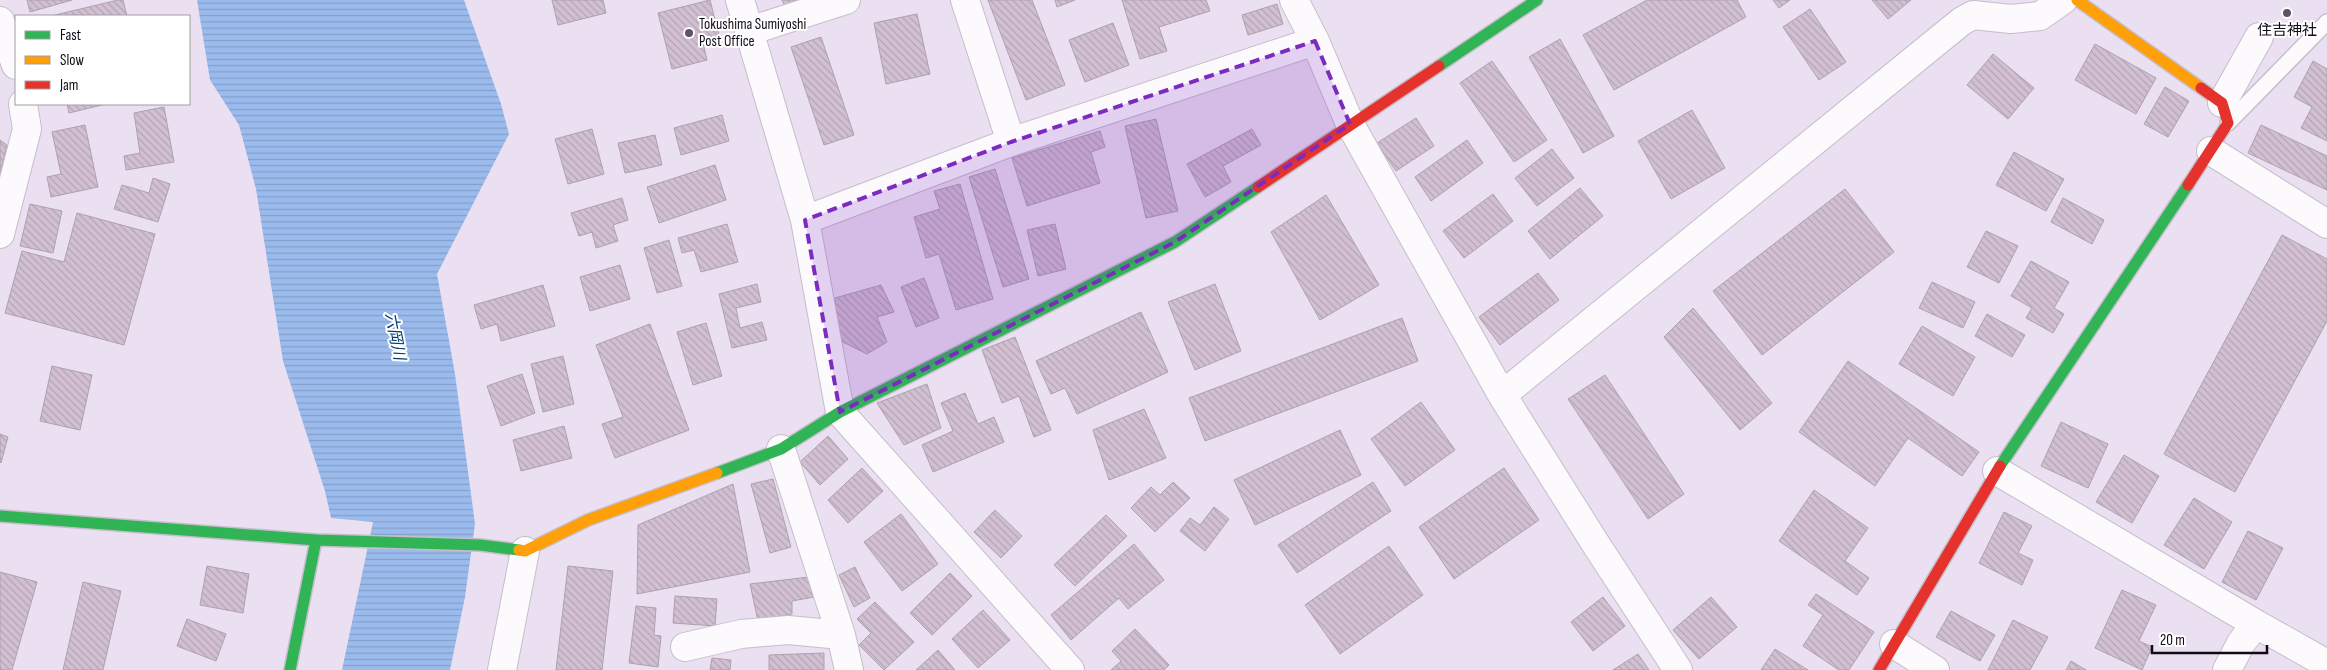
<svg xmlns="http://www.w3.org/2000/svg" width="2327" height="670" font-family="'Sofia Sans Condensed','Noto Sans JP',sans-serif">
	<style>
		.water { fill: url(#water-rules) }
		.building { fill: url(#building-back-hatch); stroke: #aca2ad }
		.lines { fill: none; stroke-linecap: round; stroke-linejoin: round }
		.lane-casing { stroke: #c5beca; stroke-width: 18 }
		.street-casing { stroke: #c5beca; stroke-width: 30 }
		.fast-casing { stroke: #c5beca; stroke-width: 14 }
		.slow-casing { stroke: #c5beca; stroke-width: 14 }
		.jam-casing { stroke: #c5beca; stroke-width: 14 }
		.lane { stroke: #fcfafd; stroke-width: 15 }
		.street { stroke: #fcfafd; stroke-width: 28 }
		.fast { stroke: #30b455; stroke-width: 11 }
		.slow { stroke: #ff9f0a; stroke-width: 11 }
		.jam { stroke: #e5322d; stroke-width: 11 }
		.marked { fill: #7b2cbf; fill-opacity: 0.2; stroke: #7b2cbf; stroke-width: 4; stroke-dasharray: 10 6; stroke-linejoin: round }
		.poi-dot { fill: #5d5662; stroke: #fff; stroke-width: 2 }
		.labels { text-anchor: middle; stroke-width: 4; stroke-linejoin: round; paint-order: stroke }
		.poi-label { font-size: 15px; fill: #110b15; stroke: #fff; text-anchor: start }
		.water-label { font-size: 16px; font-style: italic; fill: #033a72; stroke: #fff }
	</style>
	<defs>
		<pattern id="water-rules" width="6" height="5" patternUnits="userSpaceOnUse" patternTransform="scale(1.25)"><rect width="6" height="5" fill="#9bbbed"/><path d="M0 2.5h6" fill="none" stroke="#849fca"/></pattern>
		<pattern id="building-back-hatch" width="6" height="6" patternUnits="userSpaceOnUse" patternTransform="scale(1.25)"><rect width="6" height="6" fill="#d2c0d2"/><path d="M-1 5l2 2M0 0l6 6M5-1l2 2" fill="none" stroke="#b3a4b3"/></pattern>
	</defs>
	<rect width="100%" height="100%" fill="#eae0f1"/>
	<!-- water -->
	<path class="water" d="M197 0H464L501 104 509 134 437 274 455 374 475 524 465 597 450 670H342L373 522 331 518 325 491 283 361 256 189 239 125 210 80Z"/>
	<!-- building -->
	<path class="building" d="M27 0H72L30 12Z
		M118 0H123L127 16H51Z
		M552 0H603L606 13 558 25Z
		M710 0 720 39 703 43 707 60 672 69 658 13Z
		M782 0H800L785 6Z
		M988 0H1032L1065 85 1026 100Z
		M1055 0H1075L1057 7Z
		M1122 0H1206L1210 11 1159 27 1167 51 1140 59Z
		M1647 0H1737L1746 17 1614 90 1583 35Z
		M1773 0H1790L1779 8Z
		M1872 0H1911L1888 19Z
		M1277 4 1283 24 1248 35 1242 15Z
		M1810 9 1846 62 1819 80 1783 27Z
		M917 14 930 74 886 84 874 23Z
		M1113 23 1129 65 1085 82 1069 40Z
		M821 37 854 135 824 145 791 47Z
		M1560 39 1614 136 1583 153 1529 57Z
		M2095 44 2156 78 2136 114 2075 80Z
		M1993 54 2034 88 2008 119 1967 85Z
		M1492 61 1547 140 1514 162 1460 83Z
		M2313 61 2327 69V141L2301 128 2312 107 2294 97Z
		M2165 87 2189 101 2168 137 2144 124Z
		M67 104H106L69 113Z
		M164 107 174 162 126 170 124 156 140 153 134 113Z
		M1692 110 1725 168 1671 199 1638 141Z
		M722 115 729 141 681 155 674 128Z
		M1416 118 1434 146 1396 171 1377 143Z
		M1156 119 1178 211 1146 218 1125 126Z
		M85 125 98 187 51 197 47 177 61 174 52 132Z
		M2261 125 2327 156V190L2248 153Z
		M592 129 604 174 568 184 555 139Z
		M1252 129 1261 145 1223 166 1231 182 1205 197 1187 164Z
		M1100 131 1105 147 1091 152 1100 183 1027 206 1012 158Z
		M655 135 662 165 625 173 618 143Z
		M0 140 7 145 0 174Z
		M1467 140 1483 163 1431 201 1415 177Z
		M1552 149 1574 178 1537 206 1515 178Z
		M2014 152 2064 179 2046 211 1996 185Z
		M715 165 726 200 659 223 647 187Z
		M995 169 1029 279 1003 287 969 177Z
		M153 178 170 184 158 222 114 209 122 185 149 193Z
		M960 184 993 299 956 310 939 254 926 258 914 217 940 209 934 191Z
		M1580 188 1603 216 1550 259 1528 231Z
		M1845 189 1894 252 1762 355 1713 291Z
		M1493 194 1513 221 1464 258 1443 231Z
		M1326 195 1379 285 1320 320 1271 232Z
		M622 198 628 220 613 225 618 241 596 248 592 232 579 236 571 213Z
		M2063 198 2104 220 2092 244 2051 222Z
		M30 204 62 211 53 253 20 246Z
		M77 213 155 234 124 345 5 313 22 251 64 262Z
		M727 224 738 262 701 272 694 250 682 253 678 238Z
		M1055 224 1066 269 1038 276 1027 230Z
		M1986 231 2018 246 1999 283 1967 267Z
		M2282 235 2327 259V321L2235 492 2164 454Z
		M669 240 682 286 657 293 644 248Z
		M2031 261 2069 282 2054 308 2064 314 2053 333 2026 318 2032 308 2011 296Z
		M620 265 630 299 590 311 580 277Z
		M1538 273 1559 300 1500 345 1479 317Z
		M924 278 939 318 916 327 901 287Z
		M1932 282 1975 302 1963 328 1919 308Z
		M757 284 761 302 736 308 740 328 762 322 767 340 732 348 719 294Z
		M1215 284 1241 351 1195 370 1168 302Z
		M543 285 555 326 501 341 497 324 481 329 474 305Z
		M881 285 894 312 877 317 887 342 867 354 837 339 835 298Z
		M1693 308 1772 403 1740 430 1664 337Z
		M1141 312 1168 372 1077 414 1065 388 1051 394 1036 361Z
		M1987 314 2025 335 2012 357 1975 336Z
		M1402 318 1418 361 1205 441 1189 398Z
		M706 323 722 376 693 385 677 332Z
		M650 324 689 430 615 458 602 424 623 417 596 345Z
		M1922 326 1975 357 1953 396 1899 364Z
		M1015 337 1051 430 1034 437 1019 396 1002 403 982 350Z
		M563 356 574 404 543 412 531 364Z
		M1848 361 1979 452 1962 476 1908 438 1875 486 1799 432Z
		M52 366 92 375 80 430 40 421Z
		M522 374 535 413 501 426 487 386Z
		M1605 375 1684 494 1648 519 1568 399Z
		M927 384 941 428 904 445 877 403Z
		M965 393 978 424 994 417 1004 442 933 472 922 445 953 431 941 403Z
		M1421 402 1455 450 1405 486 1371 439Z
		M1144 409 1166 458 1109 480 1093 430Z
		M2061 422 2108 444 2088 488 2041 466Z
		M564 426 572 458 521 471 513 440Z
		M1340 430 1361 475 1255 525 1234 480Z
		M0 434 8 437 1 463 0 462Z
		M828 436 848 459 820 485 800 462Z
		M2124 455 2159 476 2132 523 2096 502Z
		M862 468 883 491 848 523 828 500Z
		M1504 468 1539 520 1454 579 1419 527Z
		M773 479 791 547 770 553 751 484Z
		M1173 482 1190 498 1155 532 1131 508 1151 487 1160 495Z
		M1373 482 1391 511 1297 573 1278 545Z
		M733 484 750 572 637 594 638 525Z
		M1814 490 1868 528 1845 561 1869 578 1857 595 1779 541Z
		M2194 498 2232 522 2204 569 2164 545Z
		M1214 507 1229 519 1205 551 1180 531 1190 518 1200 525Z
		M995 510 1022 536 1001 558 974 532Z
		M2004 512 2032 526 2018 553 2033 560 2022 585 1979 563Z
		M901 514 938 564 902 591 864 542Z
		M1106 515 1127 536 1075 586 1054 565Z
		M2248 531 2283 548 2256 600 2222 582Z
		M1134 544 1164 580 1128 609 1119 598 1071 640 1051 615Z
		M1389 546 1423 595 1340 654 1305 605Z
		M207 566 249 574 243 613 200 605Z
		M568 566 613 571 602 670H556Z
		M855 567 870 598 854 607 839 575Z
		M0 572 37 582 12 670H0Z
		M950 573 972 596 932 635 910 613Z
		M809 577 814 597 792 601V614L758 621 750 584Z
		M83 582 121 591 103 670H63Z
		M2122 590 2156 605 2139 641 2152 647 2142 670 2095 648Z
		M1816 594 1874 632 1849 670H1839L1803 646 1823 615 1808 605Z
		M675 596 717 599 715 626 673 623Z
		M1603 597 1625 626 1593 651 1571 622Z
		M1711 597 1737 627 1699 659 1673 630Z
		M875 602 914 642 884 670 859 645 871 633 857 619Z
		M636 606 656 608 654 635 661 636 658 667 629 663Z
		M983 610 1010 640 978 668 952 639Z
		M1951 611 1995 635 1980 661 1936 637Z
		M187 619 226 634 216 661 177 646Z
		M2013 620 2048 637 2030 670H1988Z
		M1135 629 1169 665 1164 670H1111L1121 661 1112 651Z
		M1775 649 1808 670H1761Z
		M938 650 955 670H916Z
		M824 653V670H769V655Z
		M1638 654 1649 670H1613Z
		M712 658 731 660 730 670H710Z
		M2071 661 2086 670H2066Z"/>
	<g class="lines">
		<!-- lane casing -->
		<g class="lane-casing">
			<path id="lane" d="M2228 123 2327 22"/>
		</g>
		<!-- street casing -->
		<g class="street-casing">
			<path id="street" d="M740 0 805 220 840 412 1070 670
				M965 0 1011 142
				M1294 0 1315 41 1350 124 1502 395 1597 546 1678 670
				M0 21 16 65
				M749 31 846 0
				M2222 103 2259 37
				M2211 151 2327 224
				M805 220 1011 142 1315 41
				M0 234 27 129 23 104
				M1502 395 1962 21 1973 15 2011 19 2040 16 2063 0
				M781 449 841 635 849 670
				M1997 471 2256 624 2241 643 2227 670
				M2256 624 2327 664
				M1894 644 1935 670
				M685 647 741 634 788 630 841 635
				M502 670 525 551"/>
		</g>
		<!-- fast casing -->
		<g class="fast-casing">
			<path id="fast" d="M1439 66 1537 0
				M2000 466 2188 185
				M717 473 781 449 840 412 1175 242 1258 187
				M0 516 316 540 480 545 519 550
				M290 670 316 540"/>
		</g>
		<!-- slow casing -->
		<g class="slow-casing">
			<path id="slow" d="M2077 0 2201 88
				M519 550 525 551 588 520 717 473"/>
		</g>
		<!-- jam casing -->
		<g class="jam-casing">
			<path id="jam" d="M2188 185 2228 123 2222 103 2201 88
				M1258 187 1439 66
				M1879 670 2000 466"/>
		</g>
		<!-- lane -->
		<use href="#lane" class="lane"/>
		<!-- street -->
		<use href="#street" class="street"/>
		<!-- fast -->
		<use href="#fast" class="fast"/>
		<!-- slow -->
		<use href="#slow" class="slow"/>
		<!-- jam -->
		<use href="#jam" class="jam"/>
	</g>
	<!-- marked area -->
	<path class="marked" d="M1315 41 1350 124 1175 242 840 412 805 220 1011 142Z"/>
	<!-- markers -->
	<g class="poi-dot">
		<circle cx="2287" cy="13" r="5"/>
		<circle cx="689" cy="33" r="5"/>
	</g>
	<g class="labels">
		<!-- poi labels -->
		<g class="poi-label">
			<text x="699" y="29">Tokushima Sumiyoshi<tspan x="699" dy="17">Post Office</tspan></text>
			<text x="2287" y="35" text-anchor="middle">住吉神社</text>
		</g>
		<!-- water labels -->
		<g class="water-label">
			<text transform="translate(396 336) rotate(79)" y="6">六岡川</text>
		</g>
	</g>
	<!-- legend -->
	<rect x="15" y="15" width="175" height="90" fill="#ffffff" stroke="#a09da1"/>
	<rect x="25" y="31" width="25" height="8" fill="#30b455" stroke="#a09da1"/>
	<text x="60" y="40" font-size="15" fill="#110b15">Fast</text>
	<rect x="25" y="56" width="25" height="8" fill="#ff9f0a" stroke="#a09da1"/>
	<text x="60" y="65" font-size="15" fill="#110b15">Slow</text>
	<rect x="25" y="81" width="25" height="8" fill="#e5322d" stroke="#a09da1"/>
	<text x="60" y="90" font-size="15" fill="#110b15">Jam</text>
	<!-- scale -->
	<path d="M2152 645v8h115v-8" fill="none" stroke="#110b15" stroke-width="2.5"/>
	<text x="2160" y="645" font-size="15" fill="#110b15" stroke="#ffffff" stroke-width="4" paint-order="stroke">20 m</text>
</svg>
